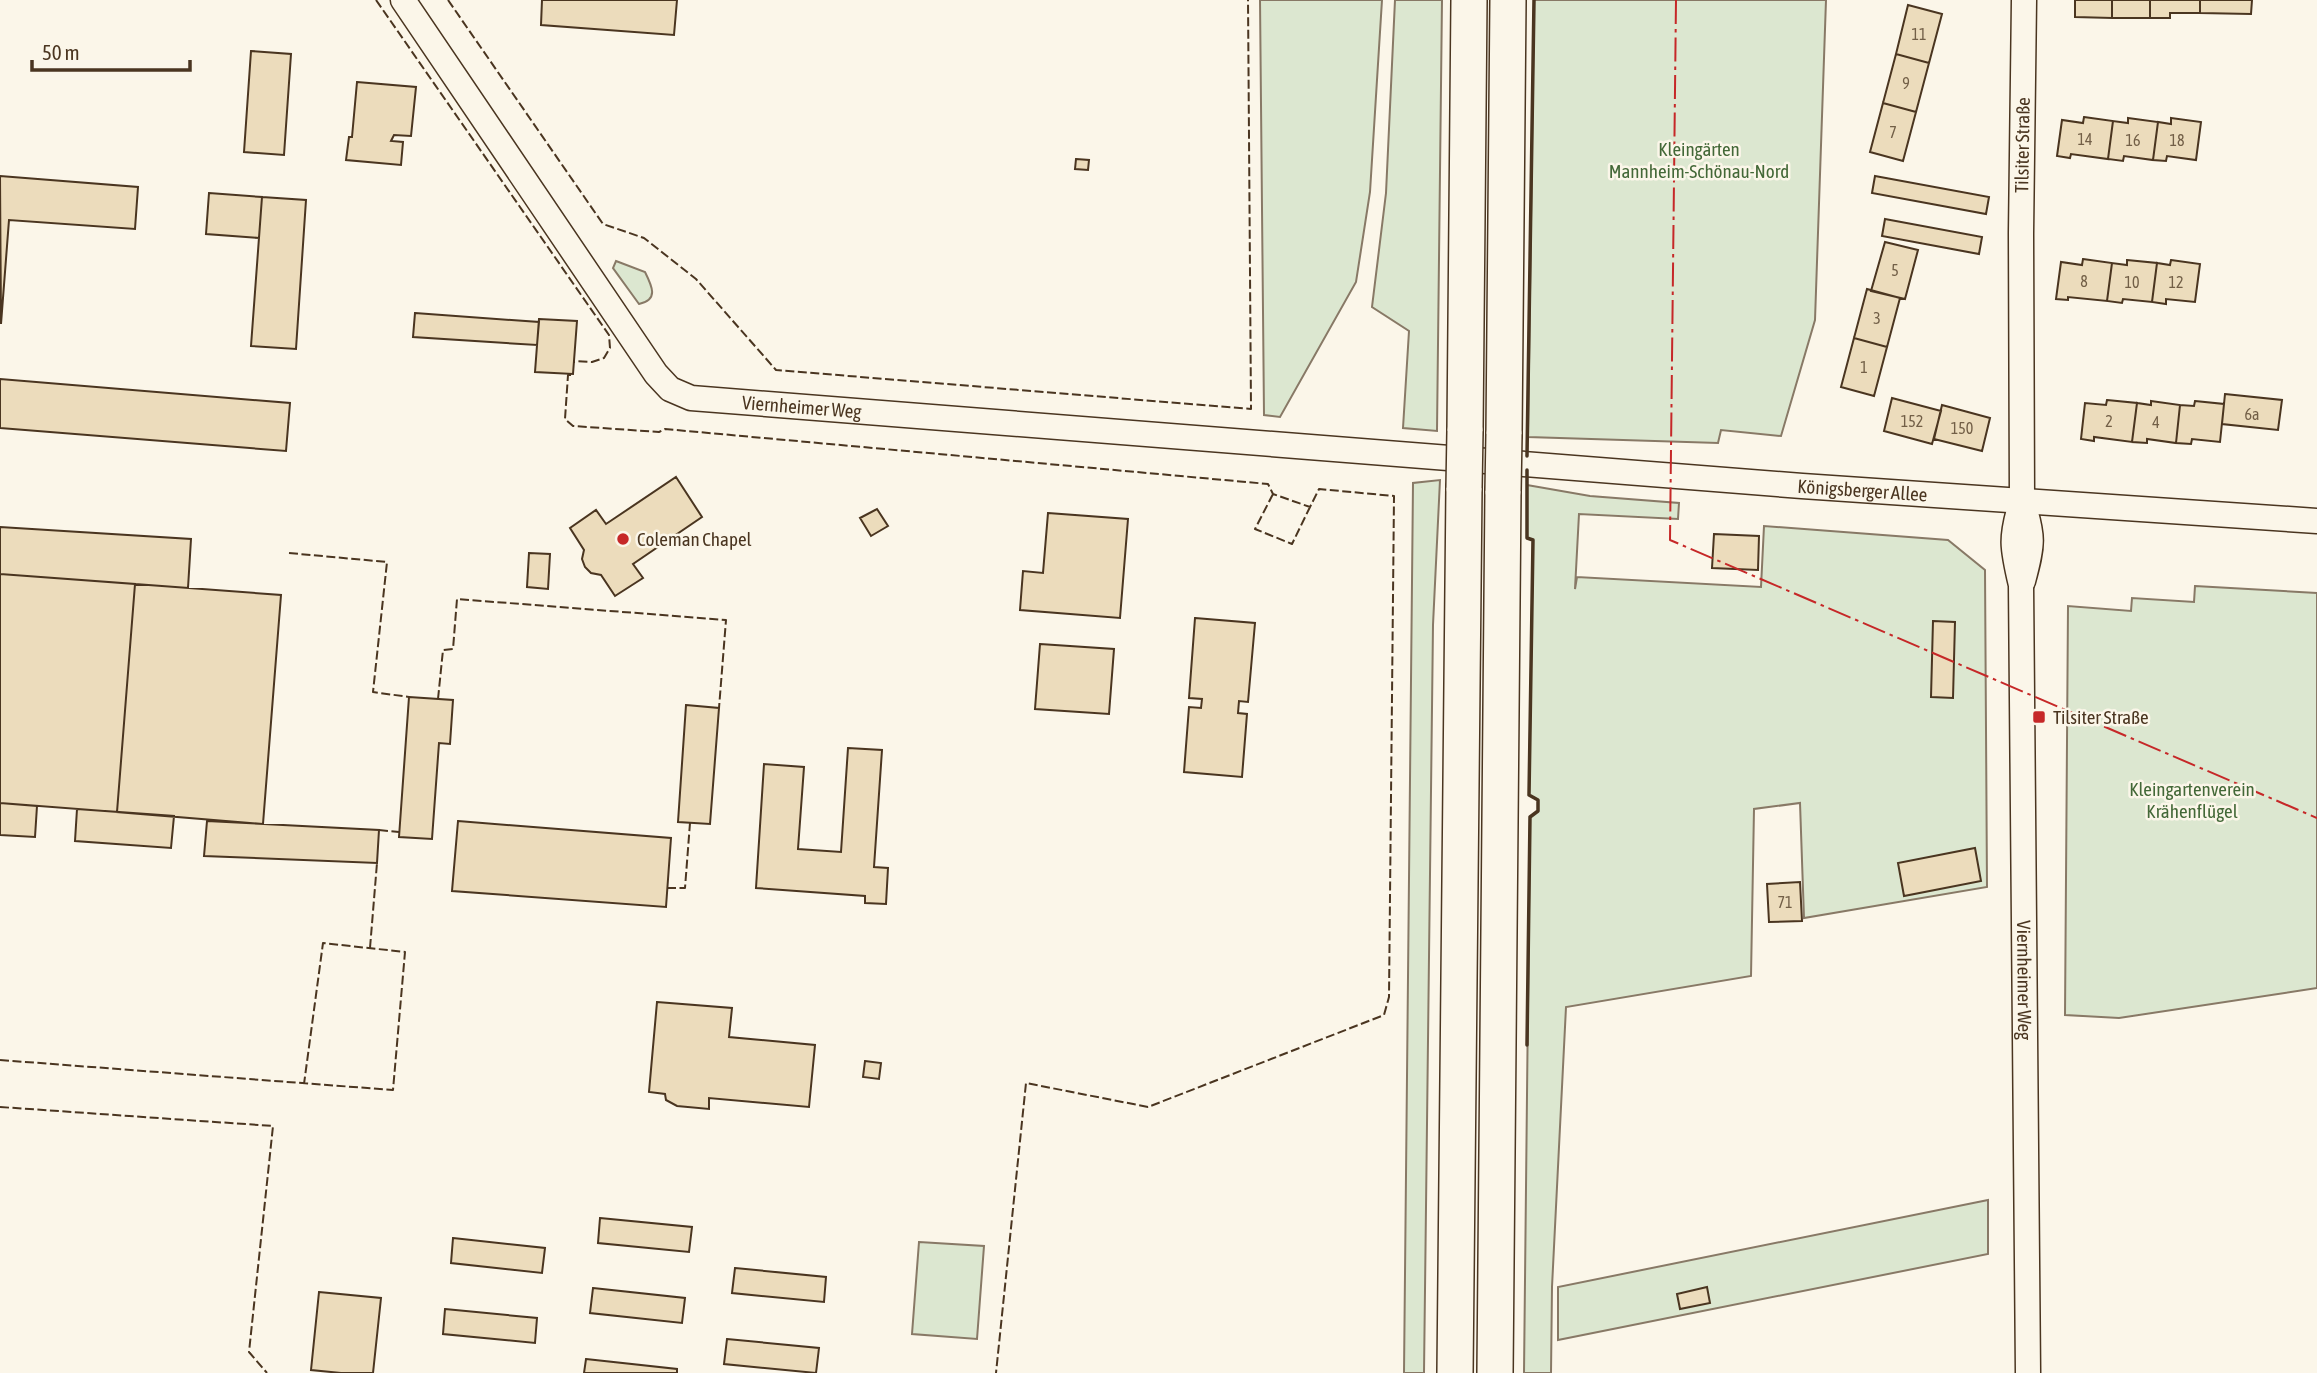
<svg xmlns="http://www.w3.org/2000/svg" width="2317" height="1373" font-family="'Asap Condensed',sans-serif">
	<style>
		.green { fill: #dce7d0; stroke: #887966; stroke-width: 2 }
		.building { fill: #ecdcbc; stroke: #4a3520; stroke-width: 2 }
		.lines { fill: none; stroke-linecap: round; stroke-linejoin: round }
		.minor-casing { stroke: #4a3520; stroke-width: 27 }
		.highway-casing { stroke: #4a3520; stroke-width: 38 }
		.minor { stroke: #fbf6e9; stroke-width: 24 }
		.highway { stroke: #fbf6e9; stroke-width: 35 }
		.highway-bridge-casing { stroke: #4a3520; stroke-width: 38; stroke-linecap: butt }
		.highway-bridge { stroke: #fbf6e9; stroke-width: 35 }
		.fence { stroke: #4a3520; stroke-width: 2; stroke-dasharray: 9 3.5; stroke-linecap: butt }
		.wall { stroke: #4a3520; stroke-width: 3.5 }
		.power { stroke: #c62828; stroke-width: 2; stroke-dasharray: 24 5 3.5 5; stroke-linecap: butt }
		.poi-dot { fill: #c62828; stroke: #fbf6e9; stroke-width: 2.5 }
		.labels { text-anchor: middle; stroke-width: 5; stroke-linejoin: round; paint-order: stroke }
		.number-label { font-size: 16px; fill: #725f47 }
		.street-label { font-size: 19px; fill: #4a3520; stroke: #fbf6e9 }
		.park-label { font-size: 19px; fill: #436837; stroke: #fbf6e9 }
		.poi-label { font-size: 19px; fill: #4a3520; stroke: #fbf6e9; text-anchor: start }
	</style>
	<rect width="100%" height="100%" fill="#fbf6e9"/>
	<!-- green -->
	<path class="green" d="M1260 0H1382L1370 192 1356 282 1280 417 1264 415Z
		M1395 0H1442L1437 431 1403 428 1409 331 1372 307 1386 193Z
		M1534 0H1826L1815 320 1781 436 1721 430 1718 443 1528 437Z
		M616 261 645 272C652 286 659 300 639 304L613 268Z
		M1440 480 1433 625 1424 1373H1404L1413 483Z
		M1527 485 1590 496 1679 503 1678 519 1579 514 1575 589 1577 577 1761 587 1764 526 1948 540 1985 570 1987 887 1804 918 1800 803 1754 809 1751 976 1566 1007 1552 1287 1551 1373H1524L1530 817 1538 811V800L1529 795 1533 540 1527 538Z
		M2195 586 2317 593V988L2119 1018 2065 1015 2068 606 2131 611 2132 598 2194 602Z
		M1988 1200V1254L1558 1340V1287Z
		M919 1242 984 1246 977 1339 912 1334Z"/>
	<!-- building -->
	<path class="building" d="M542 0H677L674 35 541 25Z
		M2075 0H2112V18L2075 17Z
		M2112 0H2150V18H2112Z
		M2150 0H2200V13H2170V18H2150Z
		M2200 0H2252L2251 14 2200 13Z
		M1908 5 1942 14 1929 63 1896 54Z
		M251 51 291 54 284 155 244 152Z
		M1896 54 1929 63 1916 112 1883 103Z
		M357 82 416 87 411 136 394 135 391 141 403 142 401 165 346 160 349 137H352Z
		M1883 103 1916 112 1903 161 1870 152Z
		M2084 117 2113 121 2108 159 2071 154 2070 158 2057 156 2062 120 2083 123Z
		M2128 118 2158 122 2153 160 2124 156 2123 161 2108 159 2113 121 2128 123Z
		M2171 118 2201 122 2196 160 2167 156 2166 161 2153 160 2158 122 2171 124Z
		M1076 159 1089 160 1088 170 1075 169Z
		M0 176 138 187 135 229 9 220 1 324Z
		M1875 176 1989 197 1986 214 1872 193Z
		M209 193 262 197 259 238 206 234Z
		M262 197 306 200 296 349 251 346Z
		M1885 219 1982 237 1979 254 1882 236Z
		M1885 242 1918 250 1905 299 1871 291Z
		M2083 259 2112 263 2107 301 2068 297V300L2056 299 2061 262 2082 265Z
		M2127 260 2157 263 2152 302 2123 299 2122 303 2107 301 2112 263 2127 265Z
		M2171 260 2200 264 2195 302 2166 299V304L2152 302 2157 263 2170 265Z
		M1867 289 1900 298 1887 347 1854 338Z
		M415 313 539 322 537 345 413 337Z
		M539 319 577 321 573 374 535 372Z
		M1854 338 1887 347 1874 396 1841 387Z
		M0 379 290 403 286 451 0 428Z
		M2225 394 2282 400 2278 430 2222 424Z
		M1892 398 1941 411 1932 444 1884 431Z
		M2107 400 2137 403 2132 442 2094 437V441L2081 439 2085 403 2106 405Z
		M2151 401 2180 405 2176 443 2147 439V443L2132 442 2137 403 2151 405Z
		M2195 401 2224 404 2220 442 2192 439 2191 444 2176 443 2180 405 2194 406Z
		M1942 405 1990 418 1982 451 1934 439Z
		M676 477 702 517 633 564 643 578 615 596 601 575 591 573 585 567 582 559 584 550 570 528 596 510 606 524Z
		M877 509 888 526 871 536 860 518Z
		M1048 513 1128 519 1120 618 1020 610 1023 571 1043 573Z
		M0 527 191 539 188 588 0 574Z
		M1714 534 1759 536 1758 570 1712 568Z
		M529 553 550 554 548 589 527 587Z
		M0 574 135 584 117 812 0 803Z
		M135 584 281 595 263 824 117 812Z
		M1195 618 1255 623 1248 702 1239 701 1238 713 1247 714 1242 777 1184 772 1189 707 1201 708 1202 699 1189 698Z
		M1933 621 1955 622 1953 698 1931 697Z
		M1040 644 1114 649 1109 714 1035 709Z
		M409 697 453 700 450 744 439 743 432 839 399 837Z
		M686 705 719 708 710 824 678 822Z
		M848 748 882 750 874 867 888 868 886 904 865 903V896L756 888 764 764 804 767 798 849 841 852Z
		M0 803 37 806 35 837 0 835Z
		M77 809 174 816 171 848 75 841Z
		M207 821 379 830 377 863 204 856Z
		M458 821 671 838 666 907 452 891Z
		M1975 848 1981 881 1904 896 1898 863Z
		M1800 882 1802 921 1769 922 1767 884Z
		M657 1002 732 1008 729 1037 815 1045 809 1107 709 1098V1109L677 1106 666 1100 665 1094 649 1092Z
		M865 1061 881 1063 879 1079 863 1077Z
		M600 1218 692 1227 689 1252 598 1243Z
		M453 1238 545 1248 542 1273 451 1263Z
		M735 1268 826 1277 824 1302 732 1293Z
		M1707 1287 1710 1303 1680 1309 1677 1294Z
		M593 1288 685 1298 682 1323 590 1313Z
		M319 1292 381 1298 373 1373H341L311 1370Z
		M445 1309 537 1318 535 1343 443 1334Z
		M727 1339 819 1348 816 1373 724 1364Z
		M586 1359 677 1369V1373H584Z"/>
	<g class="lines">
		<!-- minor casing -->
		<g class="minor-casing">
			<g id="minor">
				<path id="s1" d="M403 0 656 374 670 389 691 398 1802 486 2317 521"/>
				<path id="s2" d="M2024 0 2021 233 2022 500C2010 538 2012 547 2021 585L2028 1373"/>
				<path d="M2022 500C2034 537 2033 544 2023 581"/>
			</g>
		</g>
		<!-- highway casing -->
		<g class="highway-casing">
			<path id="highway" d="M1465 431 1469 0
				M1504 434 1508 0
				M1455 1373 1464 488
				M1495 1373 1503 491"/>
		</g>
		<!-- minor -->
		<use href="#minor" class="minor"/>
		<!-- highway -->
		<use href="#highway" class="highway"/>
		<!-- highway-bridge casing -->
		<g class="highway-bridge-casing">
			<path id="highway-bridge" d="M1464 488 1465 431
				M1503 491 1504 434"/>
		</g>
		<!-- highway-bridge -->
		<use href="#highway-bridge" class="highway-bridge"/>
		<!-- fence -->
		<path class="fence" d="M376 0 609 335 610 348 604 358 592 362 574 361V363
			M448 0 603 224 644 238 696 279 776 370 1251 409 1248 0
			M571 375H568L565 419 573 426 659 432 665 429 1268 484 1273 494 1310 507 1319 489 1394 496 1389 997 1384 1015 1148 1107 1026 1083 996 1373
			M1273 494 1255 529 1292 544 1310 507
			M289 553 387 562 373 692 409 697
			M438 699 443 650 453 649 457 599 726 620 719 708
			M379 830 399 832
			M667 888H685L690 823
			M370 948 377 863
			M0 1060 393 1090 405 952 323 943 304 1084
			M0 1107 273 1126 249 1352 267 1373"/>
		<!-- wall -->
		<path class="wall" d="M1527 456 1534 0
			M1527 1045 1530 817 1538 811V800L1529 795 1533 540 1527 538V470"/>
		<!-- power -->
		<path class="power" d="M1676 0 1670 540 2317 818"/>
	</g>
	<!-- markers -->
	<g class="poi-dot">
		<circle cx="623" cy="539" r="7"/>
		<rect x="2032" y="710" width="14" height="14" rx="3.5"/>
	</g>
	<g class="labels">
		<!-- number labels -->
		<g class="number-label">
			<text x="1919" y="40">11</text>
			<text x="1906" y="89">9</text>
			<text x="1893" y="138">7</text>
			<text x="2085" y="145">14</text>
			<text x="2133" y="146">16</text>
			<text x="2177" y="146">18</text>
			<text x="1895" y="276">5</text>
			<text x="2084" y="287">8</text>
			<text x="2132" y="288">10</text>
			<text x="2176" y="288">12</text>
			<text x="1877" y="324">3</text>
			<text x="1864" y="373">1</text>
			<text x="2252" y="420">6a</text>
			<text x="1912" y="427">152</text>
			<text x="2109" y="427">2</text>
			<text x="2156" y="428">4</text>
			<text x="1962" y="434">150</text>
			<text x="1785" y="908">71</text>
		</g>
		<!-- street labels -->
		<g class="street-label">
			<text transform="translate(2022 145) rotate(-89)" y="7">Tilsiter Straße</text>
			<text dy="7" stroke="none"><textPath href="#s1" startOffset="606">Viernheimer Weg</textPath></text>
			<text dy="7" stroke="none"><textPath href="#s1" startOffset="1670">Königsberger Allee</textPath></text>
			<text dy="7" stroke="none"><textPath href="#s2" startOffset="982">Viernheimer Weg</textPath></text>
		</g>
		<!-- park labels -->
		<g class="park-label">
			<text x="1699" y="156">Kleingärten<tspan x="1699" dy="22">Mannheim-Schönau-Nord</tspan></text>
			<text x="2192" y="796">Kleingartenverein<tspan x="2192" dy="22">Krähenflügel</tspan></text>
		</g>
		<!-- poi labels -->
		<g class="poi-label">
			<text x="637" y="546">Coleman Chapel</text>
			<text x="2053" y="724">Tilsiter Straße</text>
		</g>
	</g>
	<!-- scale -->
	<path d="M32 60v10h158v-10" fill="none" stroke="#4a3520" stroke-width="3.5"/>
	<text x="42" y="60" font-size="21" fill="#4a3520" stroke="#fbf6e9" stroke-width="5" paint-order="stroke">50 m</text>
</svg>
